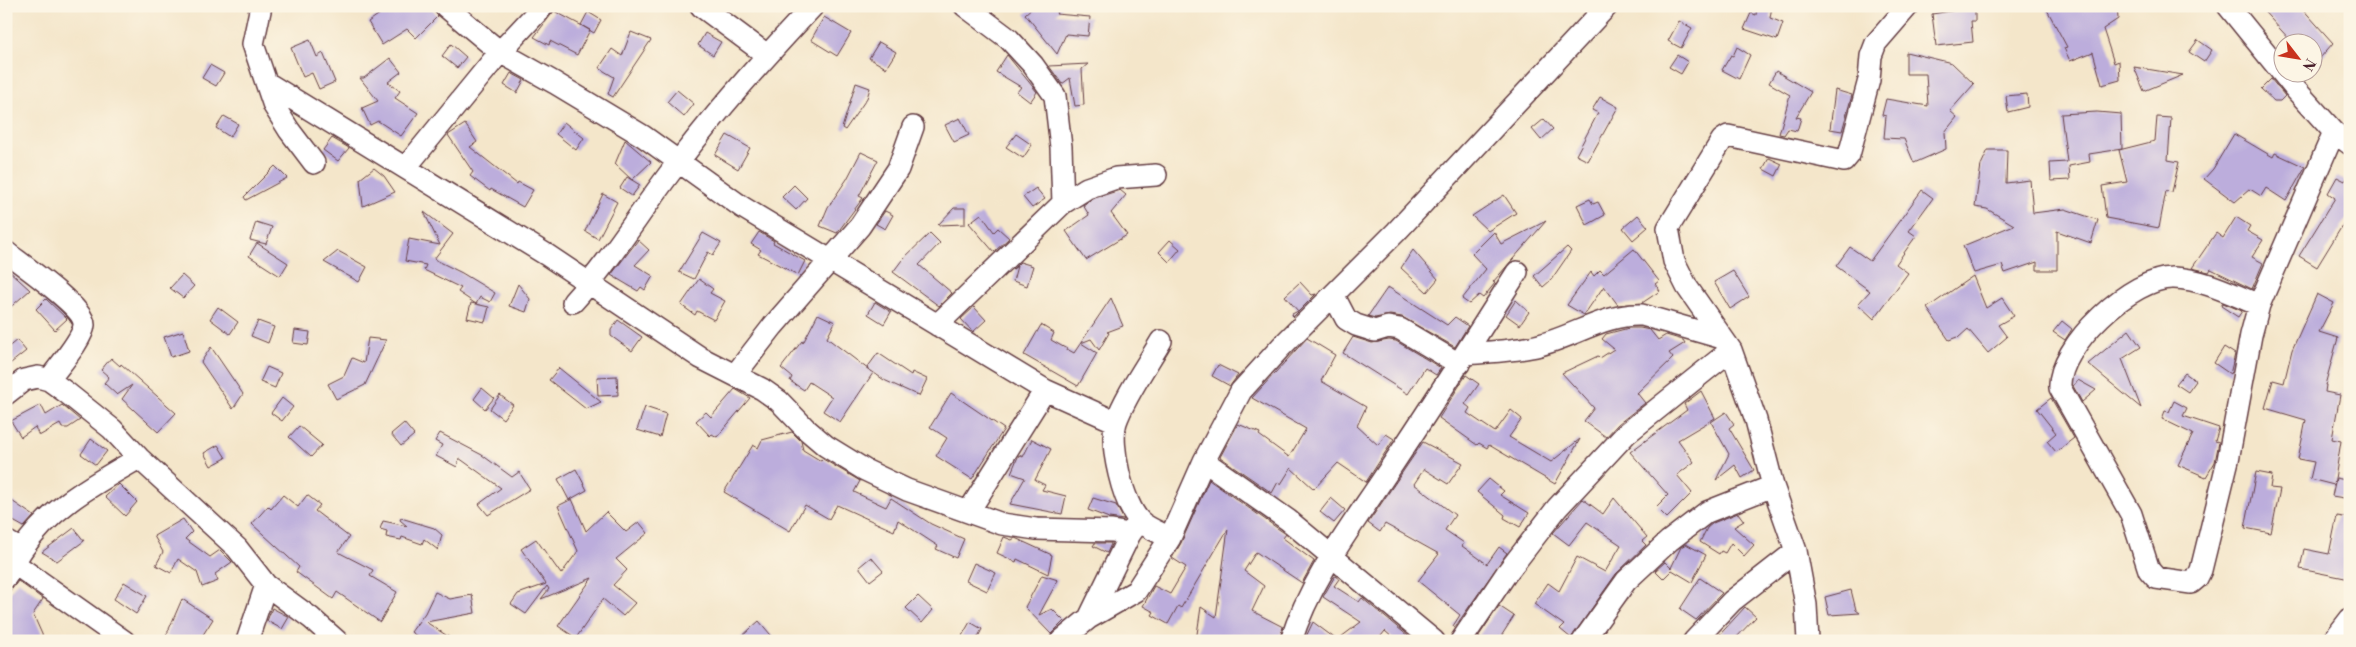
<svg xmlns="http://www.w3.org/2000/svg" width="2356" height="647" font-family="'Libre Bodoni',serif">
	<style>
		.building { fill: #bcaddc }
		.lines { fill: none; stroke-linecap: round; stroke-linejoin: round }
		.minor-casing { stroke: #643d43; stroke-width: 24 }
		.minor { stroke: #fff; stroke-width: 21 }
	</style>
	<rect width="100%" height="100%" fill="#fcf5e5"/>
	<filter id="ink" filterUnits="userSpaceOnUse"><feTurbulence type="fractalNoise" baseFrequency=".02" numOctaves="2"/><feDisplacementMap in="SourceGraphic" scale="10" xChannelSelector="R" yChannelSelector="G"/><feConvolveMatrix kernelMatrix="1 2 1 2 8 2 1 2 1" color-interpolation-filters="sRGB"/></filter>
	<filter id="wash" filterUnits="userSpaceOnUse"><feTurbulence type="fractalNoise" baseFrequency=".0096" numOctaves="4" result="noise"/><feDisplacementMap in="SourceGraphic" scale="20" xChannelSelector="R" yChannelSelector="G"/><feGaussianBlur stdDeviation="1.12" result="paint"/><feColorMatrix in="noise" values="0 0 0 0 0 0 0 0 0 0 0 0 0 0 0 0 0 1.4 0 .05"/><feComposite in="paint" operator="in"/></filter>
	<g filter="url(#wash)">
		<rect width="100%" height="100%" fill="#f4e6ca"/>
		<g id="blocks">
			<!-- building -->
			<path class="building" d="M391 6H430L438 16 416 38 407 29 382 45 368 22Z
				M1034 6H1063L1056 14 1090 17 1088 36 1066 34 1057 54 1025 14Z
				M1757 6H1772L1770 18 1783 23 1777 40 1744 29 1751 13 1756 15Z
				M1957 6H1975V21H1971L1973 42 1936 46 1932 14 1957 10Z
				M2045 6H2117L2118 19 2103 29 2114 63 2119 61 2120 80 2102 85 2093 52 2070 61 2064 48 2067 47Z
				M2259 6H2300L2333 43 2314 65V42H2292Z
				M554 11 590 30 577 55 550 41 549 45 534 37Z
				M588 12 601 20 594 33 581 25Z
				M824 17 851 33 837 56 811 40Z
				M1679 21 1692 28 1681 48 1668 41Z
				M631 32 651 40 613 97 608 94 614 77 599 68 612 49 622 56Z
				M705 33 721 42 713 55 698 45Z
				M310 40 317 57 323 53 335 82 319 89 312 73 303 77 291 48Z
				M2198 40 2212 50 2204 62 2189 52Z
				M879 42 896 52 886 68 869 58Z
				M451 44 466 57 457 68 442 56Z
				M1737 47 1750 55 1739 79 1722 70 1731 55 1733 56Z
				M1906 52 1952 63 1974 84 1950 111 1957 117 1945 132 1946 149 1914 163 1904 139 1884 138 1886 116 1882 115 1886 99 1928 106 1926 74H1906Z
				M1007 55 1037 92 1030 102 1017 92 1021 87 996 72Z
				M1677 55 1688 62 1681 74 1669 67Z
				M390 58 401 72 388 82 400 91 395 98 418 113 401 136 378 121 370 125 362 108 378 101 360 78H364Z
				M1088 64 1082 69 1084 105 1075 106 1070 78 1062 84 1049 66Z
				M210 65 224 73 216 86 202 78Z
				M2134 67 2183 75 2144 91Z
				M1776 71 1811 92 1796 117 1801 118 1797 131 1788 129 1784 135 1779 134 1790 95 1769 83Z
				M511 73 524 80 517 93 504 85Z
				M2271 79 2285 96 2280 101H2274L2261 89Z
				M856 83 870 88 867 98 845 130 842 128Z
				M677 90 694 104 684 117 667 102Z
				M1835 90 1852 95 1842 131 1830 129Z
				M2027 94 2028 107 2008 112 2006 96Z
				M1600 97 1618 107 1588 161 1576 155 1598 113 1592 110Z
				M2097 112 2121 114 2122 149 2089 154 2090 162 2069 166 2070 180 2051 181 2050 163 2067 162 2061 114Z
				M224 116 238 124 230 137 216 128Z
				M2157 117 2171 118 2168 160 2179 162 2172 192 2166 191 2159 228 2106 218 2102 186 2127 182 2119 150 2155 141Z
				M960 118 969 135 954 142 945 125Z
				M1544 119 1553 129 1541 140 1532 129Z
				M564 122 584 138 576 150 556 134Z
				M465 124 477 142 470 147 517 184 518 182 533 190 523 207 491 189 490 191 470 176 473 172 448 135Z
				M1016 134 1032 145 1023 158 1006 147Z
				M2234 134 2273 157 2275 153 2305 167 2286 201 2266 188 2261 196 2250 189 2235 202 2204 179 2213 169Z
				M727 135 750 148 738 169 715 155Z
				M332 138 349 148 338 161 323 150Z
				M625 140 651 162 632 180 615 164Z
				M1988 150H2007L2006 183 2030 180 2033 213 2065 209 2098 220 2091 243 2057 231V270H2037V262L2005 273 2002 265 1974 273 1963 246 2014 225 1987 209 1975 207 1981 165Z
				M861 152 878 160 859 196 863 198 837 233 820 226 828 207 847 179Z
				M1769 158 1782 164 1776 176 1763 169Z
				M275 166 287 178 246 200 244 197Z
				M374 168 384 176 395 192 363 206 360 179Z
				M2350 174V213L2317 267 2299 256 2335 198 2328 193 2337 177 2345 181Z
				M627 177 640 185 632 196 620 188Z
				M794 185 807 198 796 210 782 197Z
				M1036 188 1045 199 1032 208 1023 197Z
				M1120 190 1126 195 1111 213 1127 235 1086 260 1066 231 1089 215 1083 205 1092 199Z
				M1922 190 1933 198 1909 231 1916 236 1896 264 1908 273 1874 319 1858 304 1870 291 1836 266 1850 247 1870 261Z
				M603 194 617 202 598 239 585 231Z
				M1504 195 1516 213 1488 231 1472 216Z
				M1590 199 1593 204 1598 202 1605 215 1587 225 1577 205Z
				M954 208H965V224L938 225Z
				M885 211 893 215 885 229 876 224Z
				M424 212 453 234 434 259 462 273 495 293 490 302 480 297 476 304 458 292 461 288 424 270 426 265 405 261 409 239 440 245Z
				M981 214 994 232 998 228 1009 238 994 252 969 223Z
				M1638 215 1648 227 1633 240 1623 228Z
				M2236 217 2250 226 2247 231 2263 240 2252 257 2263 263 2252 289 2211 269 2209 272 2192 268 2216 233 2223 238Z
				M1546 221 1493 282 1495 283 1483 298 1479 295 1469 304 1462 299 1486 269 1472 254 1494 232 1501 244Z
				M256 222 272 227 266 244 250 240Z
				M759 232 774 241 773 243 805 261 798 275 758 254 761 250 751 244Z
				M703 233 721 243 713 255 708 252 694 279 679 272Z
				M930 233 940 243 919 265 952 293 939 306 893 272 902 260Z
				M638 240 649 250 635 265 653 276 645 290 641 287 638 291 611 275Z
				M1170 240 1180 249 1169 262 1159 252Z
				M257 243 288 263 280 276 249 256Z
				M1567 247 1571 251 1551 280 1543 287 1534 276Z
				M1634 249 1659 281 1655 284 1660 291 1642 303 1618 305 1604 286 1584 315 1567 305 1591 272 1594 276 1600 270 1604 274Z
				M1413 250 1438 279 1427 292 1401 268Z
				M338 251 367 267 359 282 324 262Z
				M1020 262 1033 266 1027 286 1013 281 1017 266 1012 270Z
				M6 268 30 290 6 311Z
				M1733 271 1749 297 1730 309 1714 282Z
				M182 275 194 286 183 298 170 288Z
				M1973 276 1986 308 2002 298 2014 316 1998 325 2007 337 1988 353 1968 329 1958 338 1957 337 1949 340 1927 308Z
				M699 279 713 289 710 293 725 301 714 320 697 311 695 315 681 305Z
				M1300 282 1312 295 1316 294 1293 317 1292 314 1298 311 1285 296Z
				M518 284 530 299 526 312 509 306Z
				M1388 287 1447 325 1455 317 1468 326 1455 347 1402 317 1390 315 1375 318 1368 316Z
				M2317 294 2334 303 2319 332 2338 338 2325 385H2326L2325 392 2340 395 2332 439 2341 441 2334 485 2310 479 2314 462 2298 459 2306 420 2265 408 2273 380 2284 383 2292 350Z
				M1111 298 1123 326 1107 332 1109 333 1099 350 1091 339 1081 343 1097 353 1078 386 1024 355 1041 325 1054 333 1051 340 1074 353Z
				M46 299 67 319 55 330 36 309Z
				M1516 300 1529 312 1520 325 1506 315Z
				M875 302 891 312 884 324 868 314Z
				M471 303 489 307 485 322 467 318Z
				M2223 303 2242 311 2238 317 2221 306Z
				M218 307 238 322 230 334 210 319Z
				M974 307 986 320 973 332 961 319Z
				M818 314 835 322 827 338 873 373 840 422 823 411 832 397 809 382 804 390 790 381 792 377 781 368 802 341 803 343Z
				M618 320 642 337 632 351 611 336V330Z
				M258 321 274 327 268 343 251 336Z
				M2062 321 2072 329 2065 340 2053 332Z
				M1629 328H1640L1650 330 1658 340 1666 335 1683 340 1685 343 1669 353 1673 358 1637 393 1645 403 1618 424 1606 437 1584 421 1594 408 1562 373 1598 356 1600 358 1614 349 1602 339 1606 334Z
				M295 330 310 332 308 345 293 343Z
				M2129 330 2141 347 2122 359 2141 408 2088 364Z
				M183 331 189 351 171 357 164 337Z
				M1353 337 1372 343 1389 340 1396 341 1441 368 1436 375 1425 368 1408 394 1343 353Z
				M368 338 386 340 365 385 336 399 328 384 344 376 352 358 364 363Z
				M1307 338 1335 355 1321 381 1366 407 1357 426 1378 445 1386 434 1394 439 1366 482 1338 463 1314 489 1291 468 1281 484 1278 482 1272 493 1220 457 1238 424 1260 433 1259 435 1289 457 1306 429 1252 398Z
				M17 340 26 351 6 367V349Z
				M211 347 243 394 233 409 201 362Z
				M2224 347 2235 354 2230 374 2214 363Z
				M878 353 911 375 912 372 927 379 919 396 884 380 867 368Z
				M111 358 120 366 121 364 176 413 158 432 122 399 132 385 117 395 104 383 109 377 101 370Z
				M1218 365 1238 375 1230 386 1212 376Z
				M267 367 281 373 275 388 260 382Z
				M559 368 601 402 586 409 549 380Z
				M2185 373 2196 381 2188 392 2176 384Z
				M1466 375 1479 384 1465 404 1470 408 1467 413 1495 432 1511 410 1522 419 1509 437 1551 462 1580 439 1555 484 1489 445 1487 448 1479 443 1477 445 1439 418Z
				M617 376 618 395 598 396 597 377Z
				M2078 380 2096 390 2082 402 2073 386Z
				M482 388 494 398 485 409 474 399Z
				M735 389 750 398 717 437 712 434 710 436 696 421 706 412 711 417Z
				M1701 391 1715 418 1678 440 1694 462 1677 475 1692 493 1667 518 1656 507 1668 495 1630 452 1687 410 1684 404Z
				M951 393 1004 429 972 479 936 456 947 438 930 427Z
				M500 395 513 405 503 419 490 409Z
				M282 398 293 407 282 421 271 413Z
				M2051 398 2074 438 2056 452 2047 441 2056 433 2037 409Z
				M2174 401 2187 408 2183 416 2219 428 2215 441 2219 442 2215 462 2206 477 2178 465 2193 434 2162 419 2165 411 2169 412Z
				M41 405 46 415 62 405 80 420 68 428H62L60 424 39 436 35 427 21 437 11 421Z
				M645 407 666 414 660 437 637 430Z
				M1726 412 1734 424 1729 428 1754 470 1742 478 1735 465 1716 480 1729 454 1711 422Z
				M404 423 414 435 401 446 391 434Z
				M299 426 322 445 311 457 289 437Z
				M792 432 801 441 803 450 821 461 823 459 860 481 854 492 886 507 891 498 931 524 964 539 956 558 936 549 938 546 898 520 894 531 837 505 829 519 805 505 790 531 724 492 753 445 758 448 762 440Z
				M440 433 482 455 512 477 519 472 530 489 488 515 479 504 501 488 459 458 457 467 436 456 442 445 435 441Z
				M91 439 107 451 96 465 81 454Z
				M1032 439 1051 449 1035 480 1045 485 1042 490 1066 496 1062 514 1010 504 1025 478 1011 473 1017 459 1019 455 1023 457Z
				M1423 442 1463 463 1448 484 1424 469 1414 484 1455 515 1445 530 1464 543 1462 546 1487 564 1499 547 1507 553 1455 627 1453 626 1460 615 1418 581 1439 554 1385 524 1380 532 1368 523Z
				M218 445 226 458 211 466 204 453Z
				M576 469 587 490 569 500 558 479Z
				M2256 472 2272 475 2270 488 2280 489 2271 533 2245 528Z
				M2336 478 2350 481V499L2332 496Z
				M1489 479 1504 491 1500 495 1529 513 1520 527 1504 518 1505 515 1477 492Z
				M1209 480 1280 530 1286 534 1283 538 1314 561 1302 583 1256 552 1244 571 1264 586 1252 611 1283 627 1279 641H1196L1201 607 1216 617 1228 529 1181 608 1178 606 1168 624 1152 615 1154 612 1143 606 1154 586 1170 594 1186 567 1172 558 1181 543Z
				M119 484 137 502 125 516 105 497Z
				M283 495 298 507 307 495 320 505 315 511 349 537 338 552 373 570 370 576 397 592 380 622 337 592 333 599 296 572 299 567 252 524 268 506 271 509Z
				M6 497 34 516 24 527 6 517Z
				M1093 498 1116 505 1124 520 1109 518 1088 510Z
				M1331 498 1345 510 1334 523 1320 512Z
				M1614 498 1647 537 1642 541 1646 545 1616 574 1571 638 1560 629 1564 625 1534 604 1548 583 1559 591 1577 557 1605 572 1621 545 1587 522 1569 545 1553 533 1583 499 1603 514Z
				M572 499 586 531 606 512 626 532 639 522 648 533 616 559 627 570 613 585 635 603 623 616 603 599 576 638 558 626 592 578 541 599 549 589 547 586 526 614 511 604 518 594 546 584 521 549 536 539 561 574 578 551 558 506Z
				M1738 513 1744 521 1734 527 1754 545 1744 556 1731 543 1725 553 1721 551 1719 554 1700 542 1707 528 1713 523Z
				M2337 516 2350 518V579L2300 569 2304 549 2329 554Z
				M401 518 434 528 442 535 438 550 424 539 422 544 402 537 401 540 386 537 387 531 380 529 383 521 407 526 400 520Z
				M183 519 192 532 185 539 210 557 220 550 232 562 215 574 218 581 202 587 197 572 178 559 171 573 156 565 163 552 154 536Z
				M74 528 84 541 57 561 42 552Z
				M1004 537 1012 540 1015 538 1052 555 1048 574 1017 559 1016 562 997 553Z
				M1095 543H1111V544L1107 553 1093 546Z
				M1686 544 1706 555 1692 582 1672 570 1663 579 1655 571 1665 562 1671 568 1681 547Z
				M871 557 883 571 870 581 859 567Z
				M974 563 996 573 987 591 966 581Z
				M1042 575 1058 580 1039 615 1052 609 1064 621 1051 634 1025 607Z
				M1335 576 1339 579 1334 586 1359 602 1362 598 1414 641H1391L1393 638 1385 631 1377 641H1304L1313 622 1337 640 1361 622 1323 597Z
				M1700 578 1722 593 1696 620 1680 609Z
				M18 581 43 599 33 614 45 641H6V597Z
				M124 582 147 596 136 614 114 599Z
				M1851 590 1856 610 1860 613 1829 615 1825 597Z
				M435 592 450 599 472 595 475 613 426 622 455 641H424L411 632 425 613Z
				M918 596 933 610 922 623 906 608Z
				M182 599 213 619 199 641H177L166 636Z
				M1499 606 1514 616 1498 641H1486L1478 637Z
				M1745 607 1756 617 1733 641H1714Z
				M272 608 289 617 282 629 267 621Z
				M759 621 776 641H737L751 628Z
				M970 622 982 629 976 641H959Z"/>
		</g>
	</g>
	<g filter="url(#ink)">
		<use href="#blocks" fill-opacity="0" stroke="#643d43" stroke-width="1"/>
		<g class="lines">
			<!-- minor casing -->
			<g class="minor-casing">
				<path id="minor" d="M261 6 253 44 274 106 289 130 314 163
					M445 6 500 52 555 83 643 136 742 207 1045 390 1116 422
					M701 6 767 55
					M965 6 1009 39 1033 65 1055 96 1061 147 1063 203
					M2228 6 2296 90 2334 132 2350 144
					M267 83 547 255 701 358 762 389 779 401 806 429 826 446 865 470 907 490 1002 524 1036 529 1112 531 1130 534
					M406 167 500 52 543 6
					M6 252C21 264 85 308 84 325 83 339 58 367 49 380
					M1334 296 1346 319 1356 325 1375 331 1388 327 1400 329 1459 364
					M573 302C612 259 641 210 676 165 718 109 765 57 813 6
					M2259 305C2232 294 2203 279 2174 278 2133 276 2057 347 2060 388L2131 514 2149 570 2156 578 2191 583 2197 578 2201 570 2228 460 2251 335 2259 305 2334 132
					M937 325 1063 203 1087 188 1116 178 1156 175
					M1161 341C1147 365 1125 396 1116 422 1109 445 1123 504 1140 521 1147 528 1161 533 1170 538
					M1466 354C1487 352 1510 351 1531 347 1569 340 1604 313 1642 315L1722 338
					M735 375 773 326 860 226 898 169 913 127
					M6 394 24 380 38 377 49 380 67 393 112 429 139 458 237 548 266 585 311 618 337 641
					M1204 461 1288 520 1434 641
					M969 511 1045 390
					M6 541 21 550
					M15 564 124 641
					M6 577C12 568 16 559 22 550 50 507 96 483 139 458
					M1089 618 1130 534 1138 523
					M247 641 266 585
					M1061 641 1089 618 1136 591 1170 538 1204 461 1241 391 1281 347 1396 232 1607 6
					M1291 641C1310 580 1352 526 1387 473 1431 407 1474 340 1517 272
					M1461 641 1506 574 1557 508 1626 434 1731 350
					M1583 641 1626 581 1669 541 1707 512 1773 486
					M1694 641 1732 601 1796 551
					M1808 641 1806 605 1796 551 1773 486 1756 420 1731 350 1687 287 1674 261 1668 228 1722 140 1728 136 1844 161 1849 155 1869 80 1871 56 1876 43 1908 6
					M2333 641 2350 619"/>
			</g>
			<!-- minor -->
			<use href="#minor" class="minor"/>
		</g>
	</g>
	<!-- margin -->
	<rect width="2356" height="647" fill="none" stroke="#fcf5e5" stroke-width="25"/>
	<!-- north arrow -->
	<g transform="translate(2298 58) rotate(121)"><circle r="24" fill="#fcf5e5" stroke="#b59f9b"/>
	<path d="M0-4L9 19L0 12L-9 19Z" fill="#c8321e"/>
	<text y="-8" font-size="14" font-weight="bold" text-anchor="middle" fill="#4a1f2b">N</text>
	</g>
</svg>
